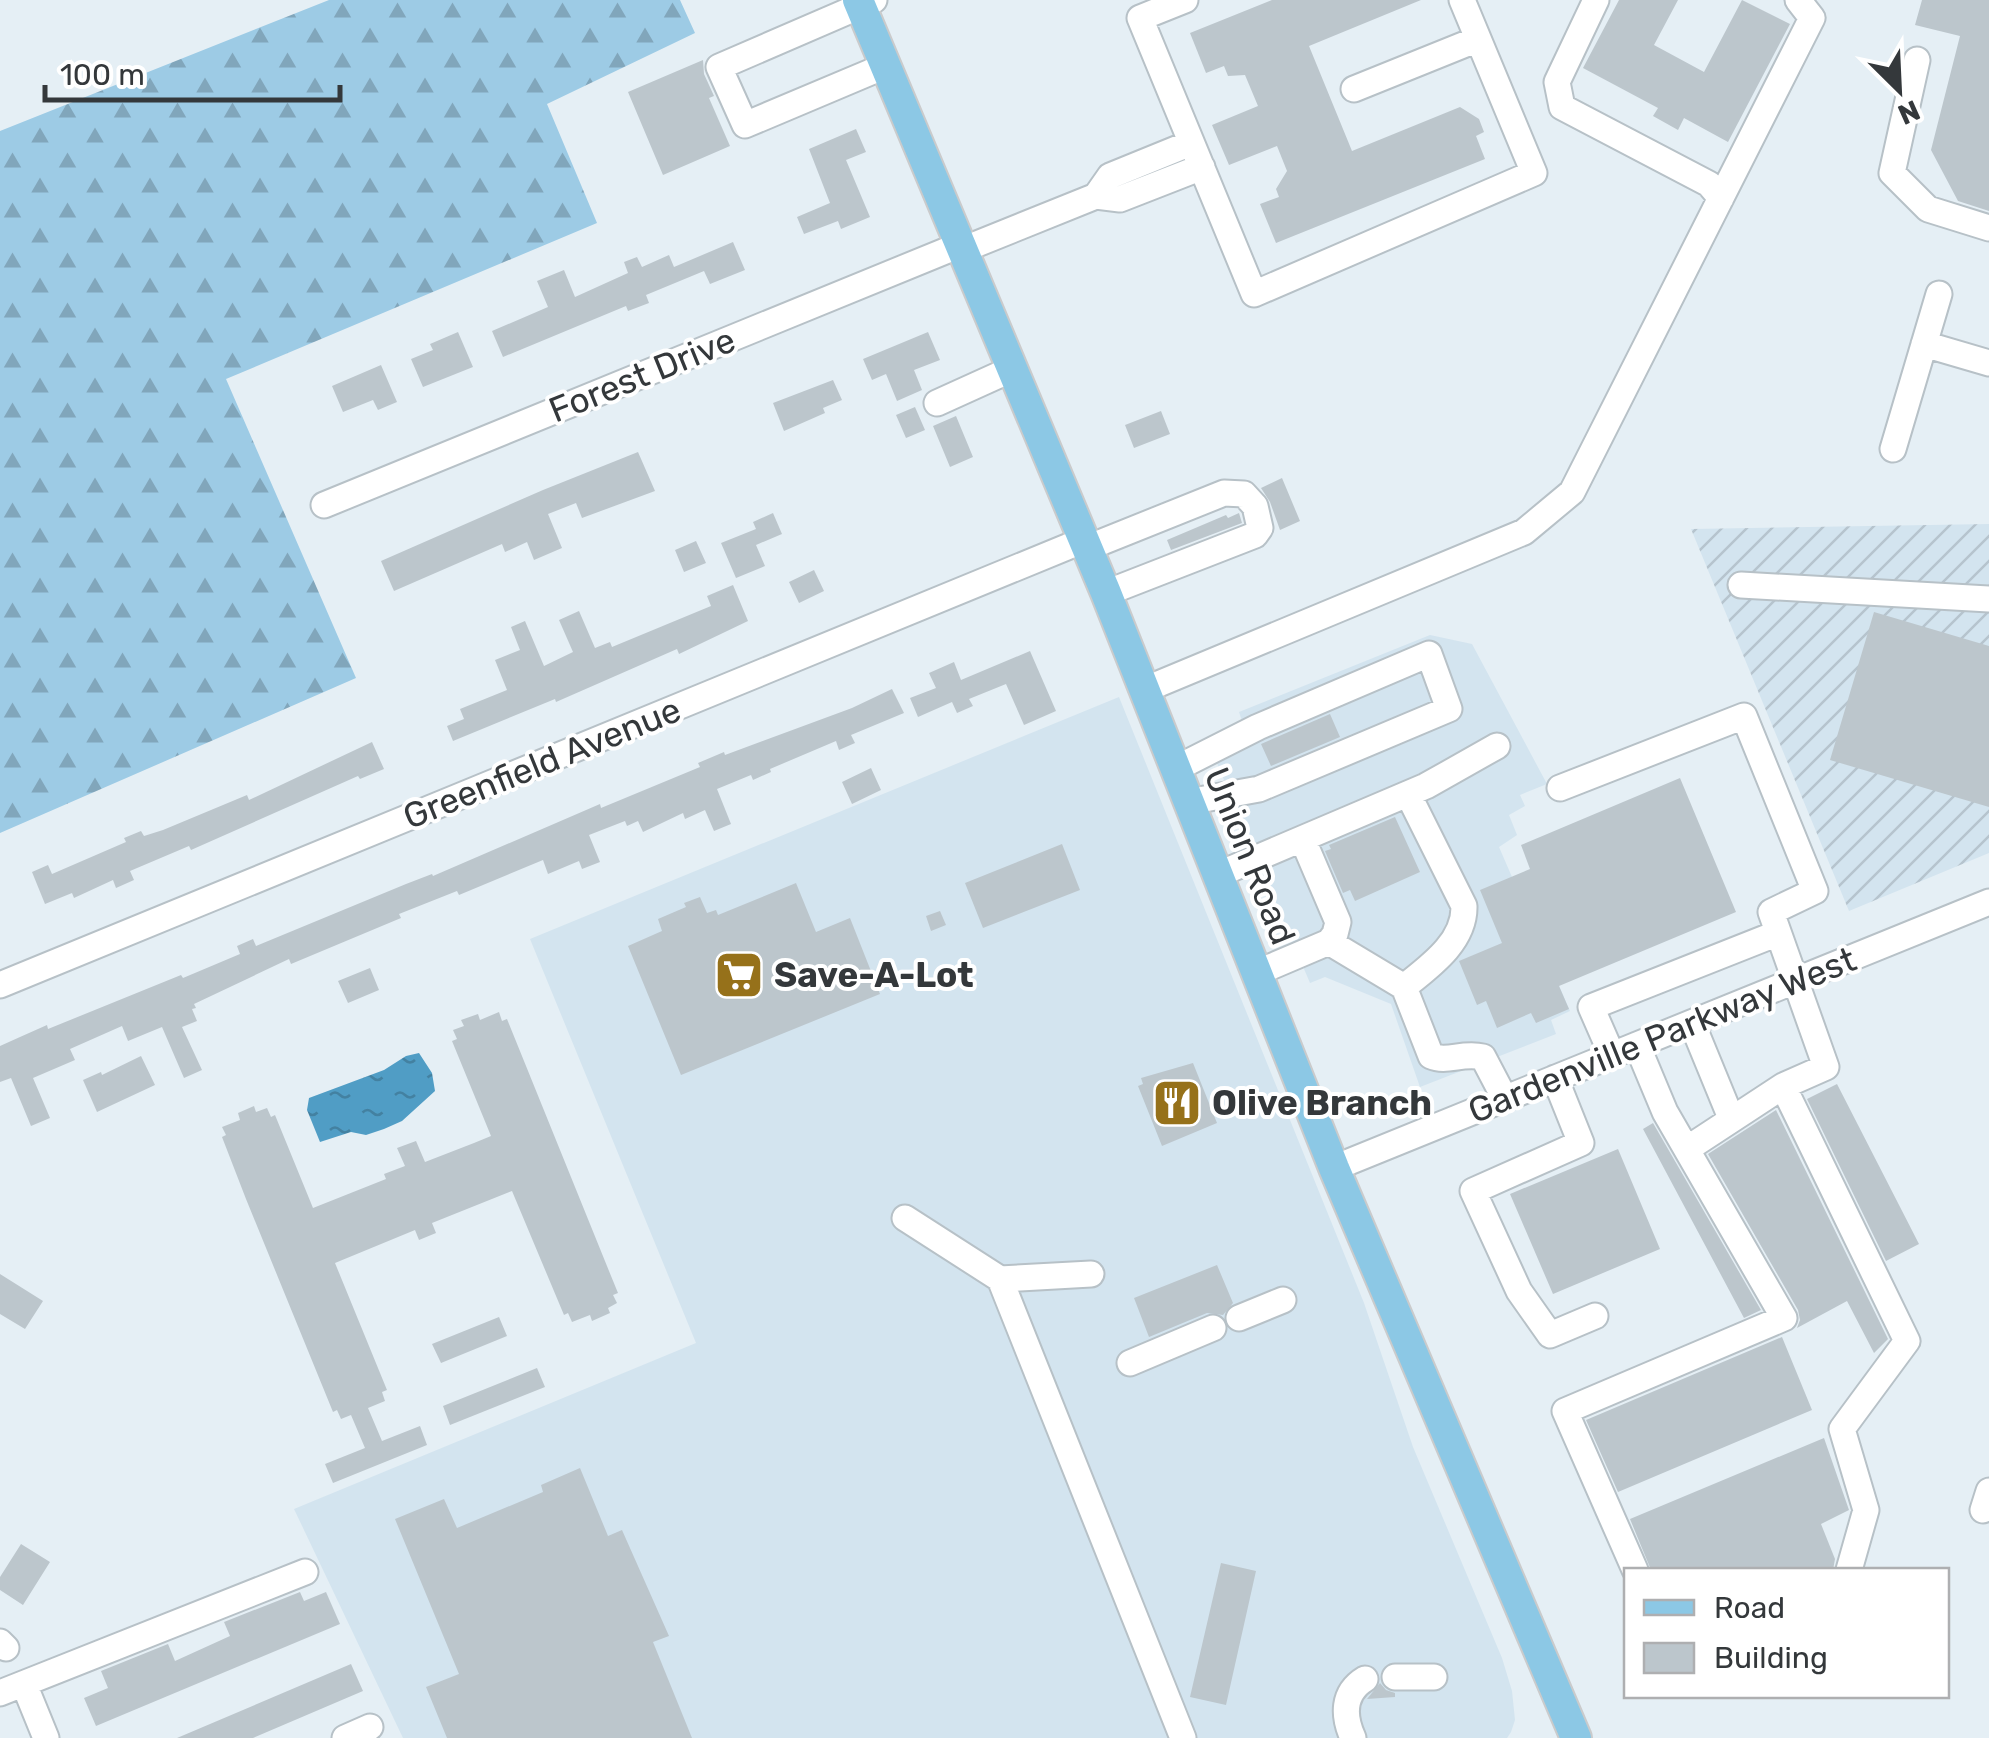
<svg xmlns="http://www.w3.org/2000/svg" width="1989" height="1738" font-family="Rubik,sans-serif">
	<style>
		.built { fill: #d3e4ef }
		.industrial { fill: url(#industrial-furrows) }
		.forest { fill: url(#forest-firs) }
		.water { fill: url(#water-ripples) }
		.building { fill: #bcc6cc }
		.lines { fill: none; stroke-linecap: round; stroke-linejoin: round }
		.minor-casing { stroke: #b7c1c7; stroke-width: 29 }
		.major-casing { stroke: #cacbcc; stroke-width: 34 }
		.minor { stroke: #fff; stroke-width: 25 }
		.major { stroke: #8cc8e5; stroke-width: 30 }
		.labels { text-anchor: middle; stroke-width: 8; stroke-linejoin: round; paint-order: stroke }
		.street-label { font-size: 35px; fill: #34383b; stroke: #fff }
		.poi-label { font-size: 35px; font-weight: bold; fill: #34383b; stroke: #fff; text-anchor: start }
	</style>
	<defs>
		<pattern id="industrial-furrows" width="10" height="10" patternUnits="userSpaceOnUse" patternTransform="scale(2.5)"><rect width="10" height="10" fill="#d3e4ef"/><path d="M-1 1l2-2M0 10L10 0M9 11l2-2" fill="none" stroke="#b6c4ce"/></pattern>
		<pattern id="forest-firs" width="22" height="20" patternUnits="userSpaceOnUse" patternTransform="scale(2.5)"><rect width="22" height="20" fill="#9dcbe5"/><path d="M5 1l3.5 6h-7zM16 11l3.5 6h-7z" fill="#81a6bb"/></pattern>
		<pattern id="water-ripples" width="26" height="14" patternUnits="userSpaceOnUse" patternTransform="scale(2.5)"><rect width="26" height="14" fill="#509dc5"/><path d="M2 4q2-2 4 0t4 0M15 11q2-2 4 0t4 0" fill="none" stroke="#4381a1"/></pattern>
	</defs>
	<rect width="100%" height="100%" fill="#e5eff5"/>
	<!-- built -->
	<path class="built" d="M1430 635 1472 644 1547 784 1520 795 1525 806 1509 815 1517 835 1499 847 1570 1011 1551 1020 1556 1034 1420 1087 1391 1004 1325 977 1310 983 1208 742 1244 727 1239 712Z
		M1119 697 1364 1303 1413 1447 1502 1658 1512 1691 1515 1720 1511 1732 1507 1738H403L294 1509 696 1343 530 939Z"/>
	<!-- industrial -->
	<path class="industrial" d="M1989 524V853L1849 911 1691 529Z"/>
	<!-- forest -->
	<path class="forest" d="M329 0H680L695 33 547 104 597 223 226 379 356 678 0 833V131Z"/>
	<!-- water -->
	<path class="water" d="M419 1053 432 1073 435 1091 402 1121 384 1129 366 1135 351 1132 320 1142 307 1110 309 1098 384 1070 406 1056Z"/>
	<!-- building -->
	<path class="building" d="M1272 0H1421L1309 46 1352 151 1460 107 1479 119 1484 132 1476 136 1485 159 1276 243 1260 204 1279 197 1276 189 1287 171 1277 146 1229 165 1212 125 1258 106 1245 75 1228 76 1224 66 1206 73 1190 33Z
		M1619 0H1678L1654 45 1704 72 1742 0 1790 24 1728 142 1684 118 1678 130 1653 116 1658 108 1583 68Z
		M1922 0H1989V211L1958 201 1931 150 1960 36 1915 25Z
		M703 60 704 74 714 96 709 98 730 146 663 175 628 92Z
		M856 129 866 152 846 160 870 217 841 229 838 221 804 234 797 217 830 203 809 149Z
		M733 242 745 270 710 284 704 271 646 295 649 303 628 311 626 306 503 357 492 331 548 307 537 281 564 270 575 297 628 273 624 262 637 257 642 267 669 255 674 267Z
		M458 332 473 367 423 387 411 359 433 350 430 344Z
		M928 332 940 360 914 370 922 390 897 401 886 374 872 380 863 359Z
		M381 365 397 402 378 410 373 400 343 412 332 386Z
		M833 380 842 400 823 408 825 413 784 431 773 403Z
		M915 407 925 430 906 438 896 415Z
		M1161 411 1170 434 1134 448 1125 425Z
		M956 416 973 457 950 467 933 426Z
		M638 452 655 491 582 518 576 503 548 514 562 548 534 560 527 542 505 552 502 544 394 591 381 561 543 490Z
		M1282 478 1300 521 1280 530 1270 502 1261 488Z
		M773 513 782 534 756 545 765 566 736 578 721 543 756 529 753 522Z
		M1239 513 1242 523 1171 550 1167 540 1226 515 1228 518Z
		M696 541 706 563 684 572 675 550Z
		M814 570 824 591 799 603 789 582Z
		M733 585 748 621 679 654 677 649 556 702 555 699 453 741 447 726 464 719 460 709 507 690 495 660 520 650 511 627 525 621 544 666 573 652 559 620 579 611 595 648 610 642 612 647 711 606 707 596Z
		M1874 612 1989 646V807L1830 760Z
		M1030 651 1056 711 1024 725 1006 684 969 699 973 706 957 713 952 702 918 717 910 698 936 688 929 673 954 662 961 680Z
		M892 689 904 713 851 735 855 743 839 750 836 741 770 769 771 772 753 780 751 775 717 789 731 824 714 831 705 810 685 819 683 813 643 832 638 821 627 826 625 821 589 835 600 862 582 869 579 861 548 874 543 860 459 895 457 891 399 914 401 918 291 964 289 959 194 1004 196 1008 192 1009 197 1021 182 1027 202 1070 184 1078 162 1027 128 1041 122 1026 70 1049 75 1060 33 1078 50 1118 31 1126 11 1078 0 1082V1046L20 1037 47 1025 48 1029 181 975 183 978 240 954 237 946 253 939 256 946 406 884 432 874 433 876 600 804 601 808 700 767 698 763 724 752 725 755 852 708Z
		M1330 714 1340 737 1271 766 1261 744Z
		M372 742 384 769 360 779 358 776 191 850 189 846 130 871 134 880 116 888 113 880 74 898 72 893 45 904 32 872 48 865 52 874 126 842 124 838 141 831 144 836 163 830 247 795 249 800Z
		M871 768 881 790 852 804 842 782Z
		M1680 778 1736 912 1559 986 1569 1009 1536 1023 1531 1013 1497 1028 1486 1001 1477 1005 1459 961 1502 943 1480 890 1530 869 1521 845Z
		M1395 817 1420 872 1355 901 1350 890 1343 893 1325 851 1331 849 1329 845Z
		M1062 844 1080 890 983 928 965 883Z
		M796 883 816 932 850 918 880 994 681 1075 628 946 662 931 658 919 686 907 684 903 700 897 707 913 716 910 718 915Z
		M940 911 946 925 931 931 926 916Z
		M370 968 379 990 348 1003 338 981Z
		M499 1012 502 1021 507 1019 609 1271 618 1293 613 1295 617 1303 608 1308 610 1313 592 1321 590 1315 572 1322 568 1313 564 1315 512 1191 432 1223 436 1233 419 1240 415 1230 335 1263 387 1390 382 1392 385 1401 368 1408 382 1441 420 1426 427 1445 333 1483 325 1464 365 1448 351 1415 341 1419 337 1410 333 1412 246 1199 222 1137 226 1135 222 1127 240 1120 238 1113 254 1106 256 1112 267 1108 271 1117 275 1115 313 1208 386 1179 384 1174 405 1166 397 1148 416 1141 425 1162 474 1143 491 1136 452 1041 457 1039 453 1030 464 1026 461 1020 478 1014 480 1020Z
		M141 1056 155 1085 97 1112 83 1080 101 1072 102 1075Z
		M1193 1063 1217 1123 1162 1146 1138 1086 1143 1084 1141 1078Z
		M1837 1084 1919 1244 1886 1261 1807 1099Z
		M1776 1110 1888 1339 1874 1353 1847 1301 1797 1328 1800 1320 1798 1310 1708 1154Z
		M1653 1123 1761 1310 1744 1318 1643 1129Z
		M1618 1149 1660 1249 1553 1294 1510 1194Z
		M1217 1265 1233 1303 1223 1315 1207 1313 1149 1337 1134 1298Z
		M0 1274 43 1301 25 1329 0 1314Z
		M499 1317 507 1336 441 1363 432 1344Z
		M1782 1337 1812 1410 1618 1492 1586 1420Z
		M537 1368 545 1387 450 1425 443 1406Z
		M1824 1438 1849 1510 1821 1524 1835 1559 1833 1570H1651L1630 1519Z
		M580 1468 608 1536 622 1530 669 1636 653 1642 692 1738H447L426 1687 459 1674 395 1519 444 1499 457 1528 543 1492 541 1485Z
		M21 1544 50 1562 23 1605 0 1590V1577Z
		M1221 1563 1256 1571 1226 1705 1190 1697Z
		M300 1592 304 1601 326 1592 340 1624 96 1726 84 1698 108 1688 101 1671 168 1644 175 1661 230 1636 224 1622Z
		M351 1664 363 1691 253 1738H177Z
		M1380 1683 1386 1690 1395 1693V1697L1367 1699Z"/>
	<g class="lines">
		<!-- minor casing -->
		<g class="minor-casing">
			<path id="minor" d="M874 0 719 67 745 125 885 66
				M1185 0 1140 18 1254 294 1534 173 1462 0
				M1596 0 1557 82 1562 107 1709 184 1721 198
				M1917 60 1892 173 1928 209 1989 228
				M1354 89 1478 39
				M1096 196 1110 176 1191 143
				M962 250 1096 196 1120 199 1202 167
				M1924 344 1989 363
				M937 403 1012 369
				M1893 449 1939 294
				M324 505 960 245
				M1087 548 1224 493 1244 494 1255 506 1260 528 1255 535 1106 593
				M1741 585 1989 599
				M1144 690 1524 532 1572 492 1812 18 1798 0
				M1175 769 1258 727 1429 654 1449 709 1259 789 1188 802
				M1560 788 1744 716 1815 891 1771 912 1826 1067 1783 1086
				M1217 875 1426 786 1497 746
				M1329 942 1404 987 1431 1056C1447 1063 1462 1052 1483 1057L1505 1099
				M1256 973 1329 942 1335 934 1338 922 1303 840
				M0 985 1084 540
				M1404 987C1429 967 1465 942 1464 906L1408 794
				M1692 1023 1731 1118
				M1612 1055 1591 1007 1778 933
				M1555 1078 1581 1143 1473 1191 1519 1291 1550 1335 1595 1316
				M1687 1149 1783 1086 1907 1341 1842 1429 1866 1510 1849 1570
				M1334 1168 1989 902
				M905 1218 1000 1279 1183 1738
				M1000 1279 1091 1274
				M1239 1318 1283 1300
				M1130 1363 1213 1328
				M1983 1510 1989 1491
				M1635 1570 1565 1411 1784 1318 1665 1112 1637 1045
				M0 1642 6 1648
				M1395 1677H1434
				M24 1684 46 1738
				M0 1693 305 1572
				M345 1738 370 1727
				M1353 1738C1343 1716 1342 1693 1365 1679"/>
		</g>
		<!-- major casing -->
		<g class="major-casing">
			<path id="major" d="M858 0 1106 593 1334 1168 1576 1738"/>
		</g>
		<!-- minor -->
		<use href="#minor" class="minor"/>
		<!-- major -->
		<use href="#major" class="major"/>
	</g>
	<!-- icons -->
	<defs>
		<g id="supermarket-square" transform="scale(2.5)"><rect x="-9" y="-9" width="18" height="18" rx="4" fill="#96711a" stroke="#fff"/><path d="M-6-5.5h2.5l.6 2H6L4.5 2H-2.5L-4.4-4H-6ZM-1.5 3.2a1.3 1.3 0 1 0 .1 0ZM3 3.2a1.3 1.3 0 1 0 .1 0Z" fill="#fff"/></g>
		<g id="restaurant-square" transform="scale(2.5)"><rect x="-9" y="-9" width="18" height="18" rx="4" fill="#96711a" stroke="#fff"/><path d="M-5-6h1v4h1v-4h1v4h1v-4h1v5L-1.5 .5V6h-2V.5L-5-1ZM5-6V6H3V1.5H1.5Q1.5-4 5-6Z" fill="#fff"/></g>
	</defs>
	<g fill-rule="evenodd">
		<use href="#supermarket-square" x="739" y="975"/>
		<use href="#restaurant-square" x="1177" y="1103"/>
	</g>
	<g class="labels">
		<!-- street labels -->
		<g class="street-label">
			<text transform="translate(642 375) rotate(-22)" y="12">Forest Drive</text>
			<text transform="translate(542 763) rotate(-22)" y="12">Greenfield Avenue</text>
			<text transform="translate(1250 856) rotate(68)" y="12">Union Road</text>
			<text transform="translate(1662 1035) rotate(-22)" y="12">Gardenville Parkway West</text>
		</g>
		<!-- poi labels -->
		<g class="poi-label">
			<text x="774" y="987">Save-A-Lot</text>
			<text x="1212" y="1115">Olive Branch</text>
		</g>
	</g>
	<!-- legend -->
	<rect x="1624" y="1568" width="325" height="130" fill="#ffffff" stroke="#aeafb1" stroke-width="2.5"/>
	<rect x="1644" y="1600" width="50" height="15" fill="#8cc8e5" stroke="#aeafb1" stroke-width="2.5"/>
	<text x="1714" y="1618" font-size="30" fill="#34383b">Road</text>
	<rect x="1644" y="1643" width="50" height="30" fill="#bcc6cc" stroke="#aeafb1" stroke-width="2.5"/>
	<text x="1714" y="1668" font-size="30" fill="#34383b">Building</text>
	<!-- north arrow -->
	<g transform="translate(1899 90) rotate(156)" stroke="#ffffff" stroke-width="8" paint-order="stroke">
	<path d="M0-8L18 38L0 25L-18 38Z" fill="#34383b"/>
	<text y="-15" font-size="28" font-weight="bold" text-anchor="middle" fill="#34383b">N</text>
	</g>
	<!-- scale -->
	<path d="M45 85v15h295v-15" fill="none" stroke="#34383b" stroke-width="5"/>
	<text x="60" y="85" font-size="30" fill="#34383b" stroke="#ffffff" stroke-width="8" paint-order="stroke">100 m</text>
</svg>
